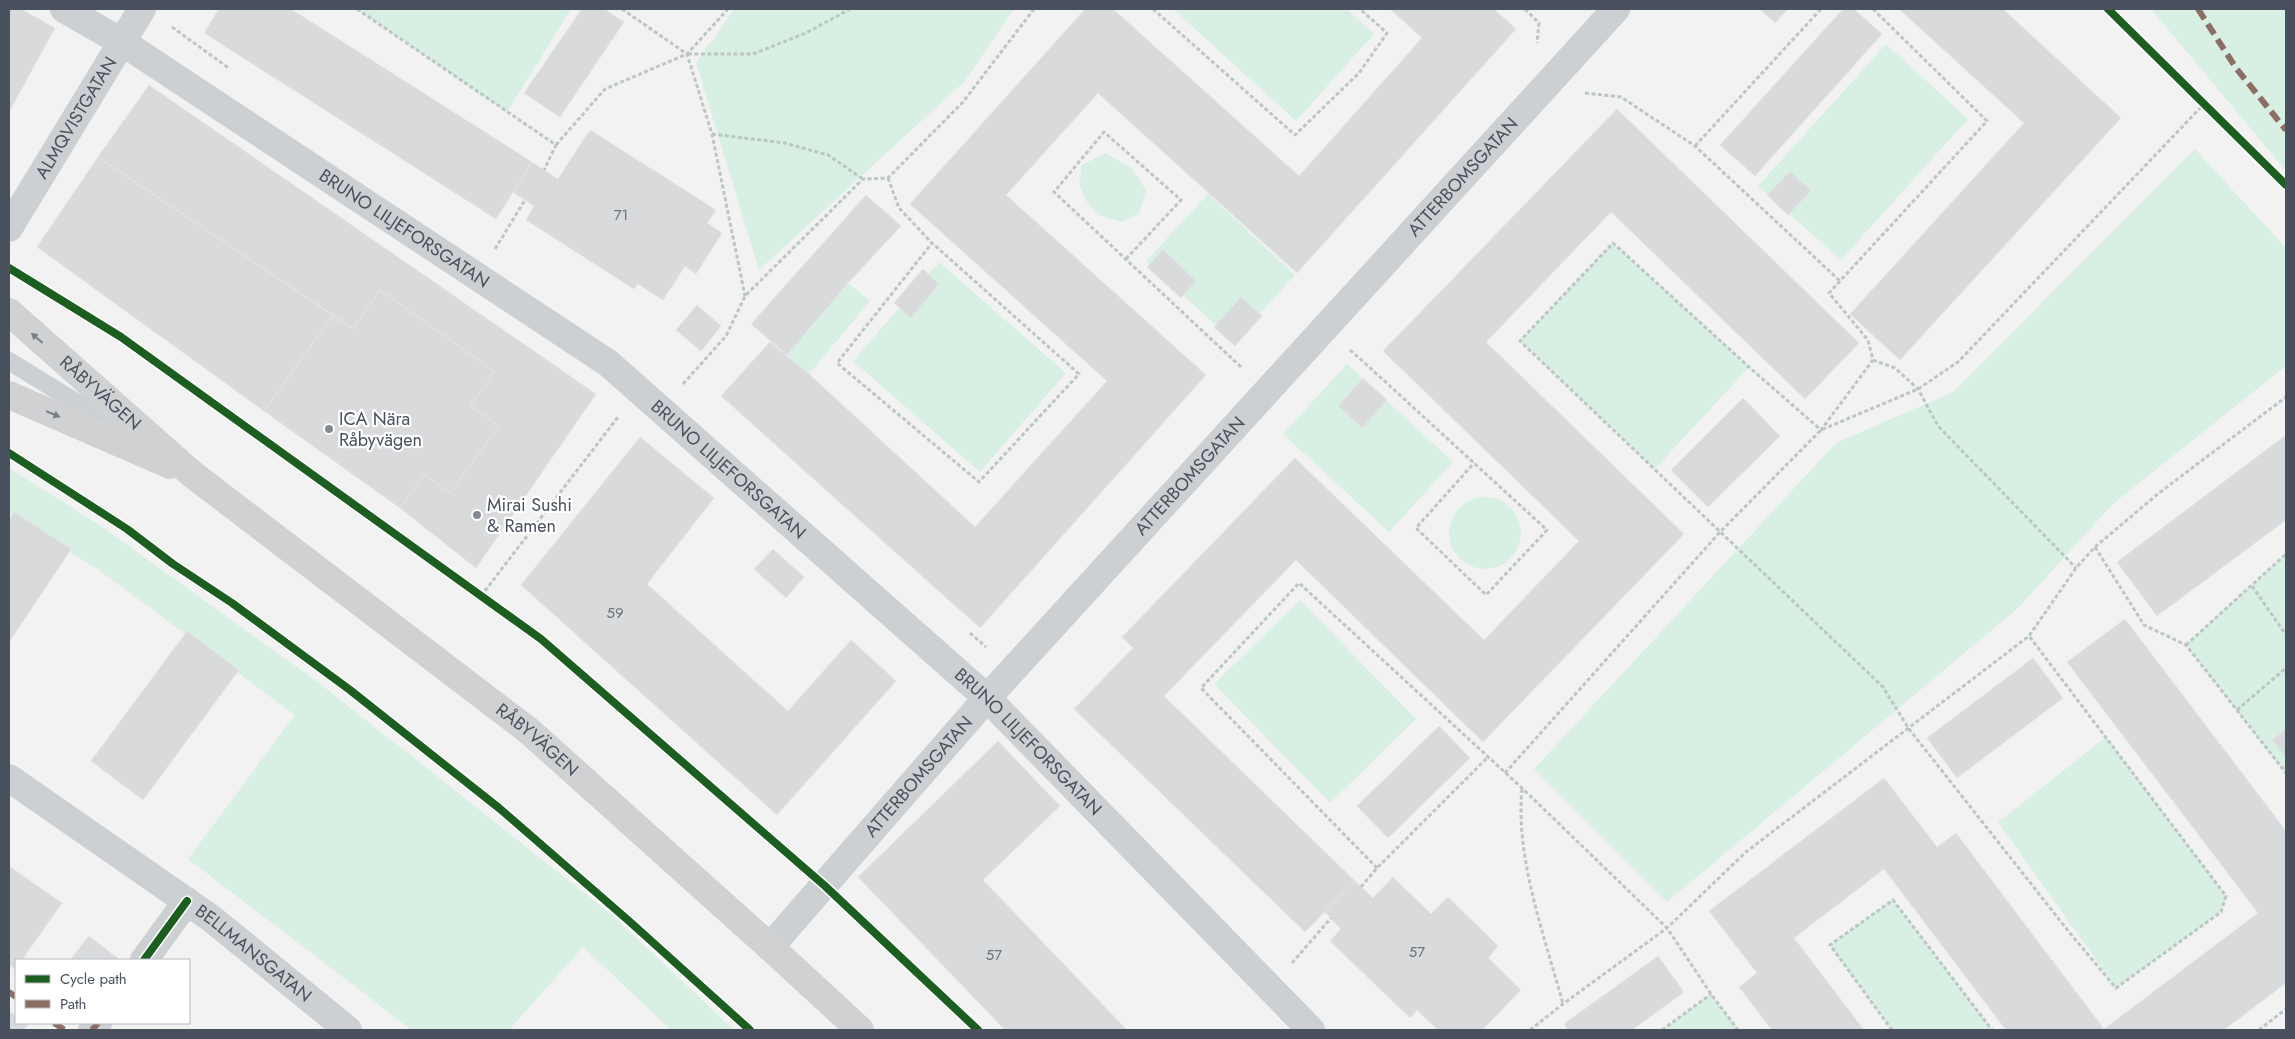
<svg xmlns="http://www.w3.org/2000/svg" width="2295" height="1039" font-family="Jost,sans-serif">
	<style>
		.green { fill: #d8f0e4 }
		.building { fill: #d9dadc; stroke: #e3e4e5 }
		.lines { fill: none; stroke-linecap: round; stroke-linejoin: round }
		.path { stroke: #bcc6c4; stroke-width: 3; stroke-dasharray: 4 2.5; stroke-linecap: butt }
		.lane { stroke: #cdd0d3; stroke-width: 18 }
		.street { stroke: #cdd0d3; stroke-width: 28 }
		.secondary { stroke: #cfd1d3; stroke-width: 28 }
		.quiet { stroke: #8d6e63; stroke-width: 6; stroke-dasharray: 12 6; stroke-linecap: butt }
		.cycleway-casing { stroke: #fff; stroke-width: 11 }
		.cycleway { stroke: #1b5e20; stroke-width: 8 }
		.oneway { fill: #787e87 }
		.poi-dot { fill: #848992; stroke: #fff; stroke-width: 2 }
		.labels { text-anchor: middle; stroke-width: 4.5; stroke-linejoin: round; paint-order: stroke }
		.number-label { font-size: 15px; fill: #6e757f }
		.street-label { font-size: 18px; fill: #49515e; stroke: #fff }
		.poi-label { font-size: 18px; fill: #49515e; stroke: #fff; text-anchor: start }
	</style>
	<rect width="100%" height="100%" fill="#f2f2f2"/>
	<!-- green -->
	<path class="green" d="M357 9H571L507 112Z
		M734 9H1014L965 81 759 270 696 63 705 51 706 46 711 43Z
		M1173 9H1347L1374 34 1296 121Z
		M2151 9H2286V171Z
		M1886 44 1968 119 1841 260 1758 186Z
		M2195 149 2286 248V366L2114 503 2017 609 1667 902 1534 769 1836 443 1953 392Z
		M1105 153 1131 167 1146 190 1139 214 1122 222 1098 215 1087 202 1079 184 1082 165Z
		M1208 194 1295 275 1234 342 1146 261Z
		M1613 243 1749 367 1655 469 1520 341Z
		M939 262 1066 373 980 472 853 361Z
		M848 283 870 301 809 374 787 355Z
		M1347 364 1453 462 1389 532 1283 434Z
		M9 468 101 526 319 683 611 914 734 1030H671L583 947 509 1030H412L188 859 295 715 97 569 9 513Z
		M1449 533a36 36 0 1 1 72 0a36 36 0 1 1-72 0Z
		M2286 554V773L2186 645Z
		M1300 600 1416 719 1330 803 1214 684Z
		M2106 737 2226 896 2221 912 2116 988 1998 822Z
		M1893 900 1992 1030H1892L1830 945Z
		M1711 994 1738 1030H1662Z"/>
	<!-- building -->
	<path class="building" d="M9 9H21L55 28 9 112Z
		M219 9H291L532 162 496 219 204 33Z
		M582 9H604L624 22 560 117 524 93Z
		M1085 9H1113L1299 176 1422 38 1390 9H1494L1516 29 1297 273 1098 93 1006 195 1206 375 980 628 721 396 770 342 809 374 975 527 1107 381 910 204Z
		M1760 9H1788L1775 23Z
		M1843 9H1854L1882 34 1755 176 1720 145Z
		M1899 9H2003L2121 118 1900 360 1850 314 2024 123Z
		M149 85 596 394 476 568 400 508 424 474 450 493 499 426 470 406 495 372 380 290 353 329 98 157Z
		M1617 109 1859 343 1805 399 1611 212 1486 342 1684 534 1483 742 1296 560 1164 696 1355 881 1305 932 1074 709 1133 648 1122 637 1295 458 1484 640 1579 541 1383 351Z
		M590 130 716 210 707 223 722 233 696 274 685 266 663 300 638 284 634 289 526 220 534 206 513 192 532 162 558 179Z
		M98 157 333 315 264 411 37 247Z
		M1790 171 1811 191 1788 215 1767 195Z
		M866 195 901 226 848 283 787 355 751 324Z
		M1163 249 1196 281 1181 298 1147 267Z
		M923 269 939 284 911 318 894 303Z
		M380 290 495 372 470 406 499 426 450 493 424 474 400 508 264 411 333 315 353 329Z
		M1241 297 1262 316 1235 346 1214 327Z
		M697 305 721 326 701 351 676 330Z
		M1363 378 1387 400 1362 428 1338 406Z
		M1743 398 1780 436 1708 507 1671 470Z
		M2286 435V520L2157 616 2117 562Z
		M640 437 714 498 647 584 788 711 851 640 896 681 777 815 521 585Z
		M14 512 71 549 9 642V520Z
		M773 549 804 577 786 598 754 569Z
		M2125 619 2286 831V983L2224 1030H2006L1884 869 1794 938 1864 1030H1772L1739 987 1757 973 1709 911 1884 778 1937 847 1956 833 2104 1029 2258 913 2067 662Z
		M187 631 239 670 143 800 91 761Z
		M2033 658 2063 698 1957 778 1927 738Z
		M1439 726 1470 758 1388 838 1357 806Z
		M2286 729V757L2272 740Z
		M998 741 1060 806 983 880 1127 1030H1005L858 877Z
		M9 866 62 903 22 960H16V970L9 965Z
		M1393 877 1431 914 1448 897 1498 946 1488 958 1521 990 1482 1030H1438L1417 1010 1410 1018 1330 941 1341 929 1325 912 1355 881 1373 898Z
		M89 936 120 960H70Z
		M1658 956 1684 992 1632 1030H1568L1564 1024Z
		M9 1011 16 1016V1023L28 1025 23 1030H9Z"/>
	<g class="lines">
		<!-- path -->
		<path class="path" d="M357 9 556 145 544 170
			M622 9 687 54 712 134 745 296
			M1153 9 1295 135 1359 73 1387 33 1360 9
			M1525 9 1539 23 1537 43
			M1873 9 1987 121 1829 293 1868 340 1873 360 1821 430 1749 367 1613 243 1520 341 1883 687 1909 729 2069 932 2116 988 2221 912 2226 896 2029 636
			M172 27 230 69
			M688 54H753L806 33 850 9
			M1585 93 1621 97 1695 146 1840 281
			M712 134 785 143 828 155 863 179
			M556 145 605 89 687 54 728 9
			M1695 146 1821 9
			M888 178 899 208 932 243 837 363 979 482 1079 374 932 243
			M495 249 525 200
			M1126 259 1181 200 1104 132 1054 192 1226 353 1241 367
			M1350 350 1367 365 1547 530 1486 595 1416 528 1474 463
			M1873 360 1895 368 1918 389 1938 426 2076 568
			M683 384 726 336 745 296 863 179 888 178 963 102 1034 9
			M2095 547 2144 625 2186 645 2286 773
			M2252 586 2286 635
			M481 596 618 417
			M970 633 986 647
			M2186 645 2286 554
			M2237 710 2286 668
			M1505 773 1720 532 1821 430 1918 389 1958 362 2204 104
			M1522 789C1515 858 1545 937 1563 1004
			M1377 868 1201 688 1299 583 1522 788 1667 928 1711 994 1738 1030
			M1361 887 1377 868 1488 757
			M1292 963 1331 918
			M1530 1030 1563 1004 1667 928 1746 852 2029 636 2076 568 2095 547 2159 493 2286 397
			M1662 1030 1711 994
			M1892 1030 1830 945 1893 900 1992 1030
			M2259 1030 2286 1009"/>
		<!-- lane -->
		<path class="lane" d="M9 361 134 438"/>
		<!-- street -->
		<g class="street">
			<path id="s1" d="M64 9 122 42 608 363 987 698 1311 1030"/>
			<path id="s2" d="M9 228 142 9"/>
			<path id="s3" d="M9 778 212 919 348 1030"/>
			<path id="s4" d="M770 947 987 698 1616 9"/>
			<path d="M144 960 187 901"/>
			<path d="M92 1030 98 1023"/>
		</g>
		<!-- secondary -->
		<g class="secondary">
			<path id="s5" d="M9 312 192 474 529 731 770 947 860 1030"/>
			<path d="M9 395 170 465"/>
		</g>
		<!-- quiet -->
		<path class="quiet" d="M2198 9 2236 68 2286 130
			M9 992 16 997
			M54 1023 65 1030
			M92 1030 98 1023"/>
		<!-- cycleway casing -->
		<g class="cycleway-casing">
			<path id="cycleway" d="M2108 9 2286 185
				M9 268 121 337 541 639 825 886 978 1030
				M9 453 127 529 173 564 232 603 350 690 499 808 629 921 750 1030
				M144 960 187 901"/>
		</g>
		<!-- cycleway -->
		<use href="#cycleway" class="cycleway"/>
	</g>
	<!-- one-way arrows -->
	<defs><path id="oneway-solid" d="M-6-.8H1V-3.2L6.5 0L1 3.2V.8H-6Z" transform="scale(1.25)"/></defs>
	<g class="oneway">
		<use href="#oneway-solid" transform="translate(37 338) rotate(-139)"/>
		<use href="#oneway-solid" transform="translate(53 414) rotate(23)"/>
	</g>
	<!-- markers -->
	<g class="poi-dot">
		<circle cx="329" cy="429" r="5"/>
		<circle cx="477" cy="515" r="5"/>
	</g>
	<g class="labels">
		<!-- number labels -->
		<g class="number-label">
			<text x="621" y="220">71</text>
			<text x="615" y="618">59</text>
			<text x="1417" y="957">57</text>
			<text x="994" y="960">57</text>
		</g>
		<!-- street labels -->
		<g class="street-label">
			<text dy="6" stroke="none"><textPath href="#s2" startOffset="129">ALMQVISTGATAN</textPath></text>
			<text dy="6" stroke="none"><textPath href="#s4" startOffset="1036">ATTERBOMSGATAN</textPath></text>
			<text dy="6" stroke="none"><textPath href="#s1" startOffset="405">BRUNO LILJEFORSGATAN</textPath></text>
			<text dy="6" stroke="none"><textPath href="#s5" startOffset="122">RÅBYVÄGEN</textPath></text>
			<text dy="6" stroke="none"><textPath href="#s1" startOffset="810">BRUNO LILJEFORSGATAN</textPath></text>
			<text dy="6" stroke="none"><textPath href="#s4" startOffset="631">ATTERBOMSGATAN</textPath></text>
			<text dy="6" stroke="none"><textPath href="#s5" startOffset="680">RÅBYVÄGEN</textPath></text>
			<text dy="6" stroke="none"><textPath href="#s1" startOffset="1215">BRUNO LILJEFORSGATAN</textPath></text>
			<text dy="6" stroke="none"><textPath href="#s4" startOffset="226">ATTERBOMSGATAN</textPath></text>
			<text dy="6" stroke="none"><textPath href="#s3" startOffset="301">BELLMANSGATAN</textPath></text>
		</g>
		<!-- poi labels -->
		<g class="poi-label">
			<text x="339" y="425">ICA Nära<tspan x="339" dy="21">Råbyvägen</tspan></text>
			<text x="487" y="511">Mirai Sushi<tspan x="487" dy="21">&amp; Ramen</tspan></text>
		</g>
	</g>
	<!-- border -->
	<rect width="2295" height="1039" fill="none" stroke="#49515e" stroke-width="20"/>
	<!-- legend -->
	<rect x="15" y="959" width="175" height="65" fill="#ffffff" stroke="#b6b9bf"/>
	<rect x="25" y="975" width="25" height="8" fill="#1b5e20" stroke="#b6b9bf"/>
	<text x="60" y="984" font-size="15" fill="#49515e">Cycle path</text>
	<rect x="25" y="1000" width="25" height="8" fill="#8d6e63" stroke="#b6b9bf"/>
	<text x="60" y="1009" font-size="15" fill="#49515e">Path</text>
</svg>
